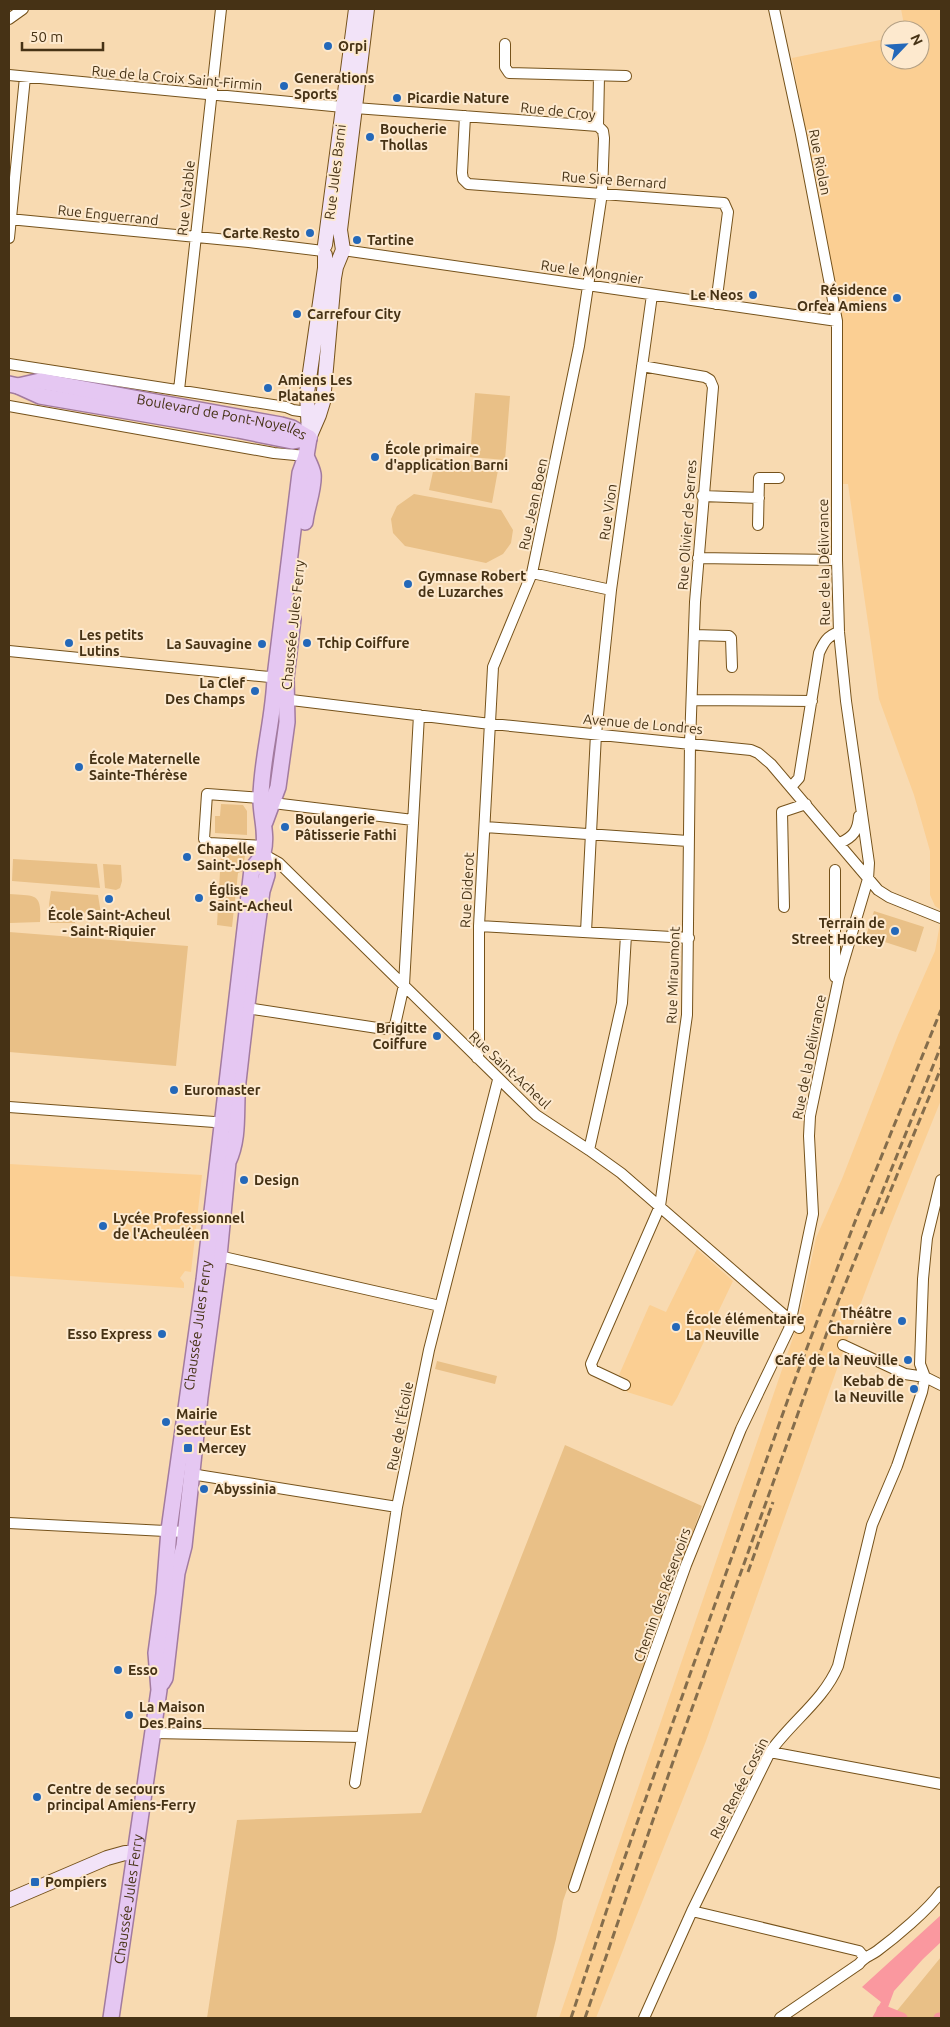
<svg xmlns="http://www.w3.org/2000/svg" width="950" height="2027" font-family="Ubuntu,sans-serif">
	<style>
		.built { fill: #fbcf93 }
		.green { fill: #e9c087 }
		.water { fill: #fa989f }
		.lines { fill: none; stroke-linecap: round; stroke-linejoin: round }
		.canal { stroke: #fa989f; stroke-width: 11 }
		.street-casing { stroke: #75521b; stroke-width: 12 }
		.secondary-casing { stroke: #75521b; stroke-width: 16 }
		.primary-casing { stroke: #a27b9f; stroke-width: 18 }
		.street { stroke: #fff; stroke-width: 10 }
		.secondary { stroke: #f2e3f8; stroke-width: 14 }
		.primary { stroke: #e5c7f2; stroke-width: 15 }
		.rail { stroke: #846d4c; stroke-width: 3; stroke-dasharray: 8 4; stroke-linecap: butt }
		.poi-dot { fill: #2468b9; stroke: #fde9ce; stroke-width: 2 }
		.labels { text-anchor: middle; stroke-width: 4; stroke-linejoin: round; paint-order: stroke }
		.poi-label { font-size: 14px; font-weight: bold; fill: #463215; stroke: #fde9ce; text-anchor: start }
		.street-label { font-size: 14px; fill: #463215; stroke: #fde9ce }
	</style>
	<rect width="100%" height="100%" fill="#f8dab1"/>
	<!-- built -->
	<path class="built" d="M901 9H941V910L935 906 930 895V851L914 795 879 699 848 484H840L843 326 792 58 890 38V60H920V30H905Z
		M940 924 941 925V1100L890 1226 850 1332 706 1741 596 2018H559L798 1323 816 1238 842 1179 898 1035 935 951Z
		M9 1164 202 1175 191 1272 185 1271 180 1278 184 1283V1288L9 1276Z
		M697 1249 733 1281 677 1398 672 1406 627 1392 629 1380 619 1375 649 1306 650 1305 666 1312Z"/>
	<!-- green -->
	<path class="green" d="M475 393 510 396 505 460 470 457Z
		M436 458 498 470 492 503 429 490Z
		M414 494 501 510 513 530 511 543 503 554 486 563 405 546 393 533 391 519 397 506Z
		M221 804 243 805 247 811V835L215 833V816H220Z
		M221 853 245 855 243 871 238 873 232 927 217 925Z
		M13 859 97 864 100 888 12 881Z
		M103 864 121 865 122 881 120 888 116 890 105 888Z
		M51 891 98 895 101 914 76 912 75 923H50L49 904Z
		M9 894C35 896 42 892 40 922L10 923 9 921Z
		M874 911 924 927 916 952 866 936Z
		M9 932 188 946 176 1066 9 1052Z
		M437 1361 497 1376 495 1384 435 1369Z
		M565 1445 702 1506 563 1901 556 1939 536 2018H207L237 1820 421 1813Z
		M941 1957V2018H891Z"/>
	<!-- water -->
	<path class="water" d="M941 1915V1942L923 1959 894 1991 884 2018H872L881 2002 862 1987Z"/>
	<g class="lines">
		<!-- canal -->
		<path class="canal" d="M882 2010 902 2018
			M939 2018H941"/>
		<!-- street casing -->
		<g class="street-casing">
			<path id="street" d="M9 19 23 9
				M505 44V67L509 73 626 76
				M9 75 343 107
				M355 108 598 126 603 131 604 138 602 193 579 346 532 573 493 667 479 926V1052L477 1058
				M465 116 462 173 463 179 468 184 724 203 728 212 716 304
				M598 126 599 76
				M9 219 249 242 323 251
				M9 238 25 77
				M343 250 837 321
				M9 364 286 407 293 410 307 412
				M179 390 221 9
				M9 406 274 453 306 456
				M702 496 759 498
				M758 525 759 478H779
				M698 558 837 560
				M532 573 611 590
				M694 635 729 636 731 638 732 667
				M9 651 280 678
				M283 699 482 723 751 750 758 753 771 764 878 890 889 897 941 918
				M692 700 812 701
				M791 787 799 778 819 653C824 642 827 636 839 632
				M261 798 207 794 204 839 209 843 263 846
				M273 803 413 820
				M485 827 688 841
				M840 843C853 837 858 831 859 816
				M263 854 279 863 536 1115 589 1150 621 1173 799 1328
				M835 870V977H838
				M784 907 782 812 806 804
				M479 926 689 938
				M586 932 596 734 611 590 652 295
				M247 1008 384 1029 391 1028 395 1025 404 985 419 715
				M9 1107 228 1123
				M589 1150 622 1003 626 935
				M219 1256 440 1306
				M843 1345 905 1374 925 1377 941 1385
				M625 1385 593 1370 591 1364 660 1206 687 1015 690 743 695 602 713 387 710 380 705 377 642 366
				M191 1474 397 1507
				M9 1523 185 1532
				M153 1733 361 1737
				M770 1752 941 1784
				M355 1783 397 1507 429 1350 498 1080
				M574 1887 621 1745 686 1565 741 1429 789 1329 813 1214 809 1136 810 1116 839 977 868 879 869 863 846 701 839 632 837 560V321L801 134 774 9
				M692 1911 859 1951 864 1957
				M644 2018 692 1911 770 1752C791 1722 824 1700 838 1666L872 1525 897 1466 922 1392 925 1377 920 1364 923 1279 927 1238 941 1180
				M780 2018 859 1964C864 1957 870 1956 877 1951 896 1937 928 1910 941 1892"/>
		</g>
		<!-- secondary casing -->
		<g class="secondary-casing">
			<path id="secondary" d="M325 245 356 9
				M309 435 307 393 325 268V255
				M309 438 319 415 323 402 334 278 336 267 343 250 340 230 367 9
				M9 1900 107 1858 125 1853H135"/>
		</g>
		<!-- primary casing -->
		<g class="primary-casing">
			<g id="primary">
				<path d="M9 384 18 386 40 396 238 430 292 441 309 438"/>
				<path id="s1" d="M18 386 40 381 281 425 292 428 309 438"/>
				<path d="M305 522C306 509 315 486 313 474 312 468 308 461 306 456"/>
				<path d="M265 822 278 787 287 722 286 678 293 619"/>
				<path d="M162 1683 165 1678 177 1573 184 1546 200 1397 219 1256 228 1162C240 1137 235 1109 238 1082 245 1018 253 955 262 891L267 875 263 854"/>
				<path id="s2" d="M111 2018 159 1690 156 1653 164 1594 169 1530 204 1280 252 869C255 864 262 858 263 853 268 834 260 815 261 796 262 756 274 717 275 677L300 473 306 456 309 438"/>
			</g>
		</g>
		<!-- street -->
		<use href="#street" class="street"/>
		<!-- secondary -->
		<use href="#secondary" class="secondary"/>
		<!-- primary -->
		<use href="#primary" class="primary"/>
		<!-- rail -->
		<path class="rail" d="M881 1214 941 1068
			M748 1572 773 1502
			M571 2018 616 1882 797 1374 856 1219 941 1010
			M585 2018 676 1753 838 1302 941 1046"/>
	</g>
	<!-- markers -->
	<g class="poi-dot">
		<circle cx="328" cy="46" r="5"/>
		<circle cx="284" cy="86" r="5"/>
		<circle cx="397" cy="98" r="5"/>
		<circle cx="370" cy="137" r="5"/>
		<circle cx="310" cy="233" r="5"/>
		<circle cx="357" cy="240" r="5"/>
		<circle cx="753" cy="295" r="5"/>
		<circle cx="897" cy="298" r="5"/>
		<circle cx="297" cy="314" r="5"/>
		<circle cx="268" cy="388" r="5"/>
		<circle cx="375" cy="457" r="5"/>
		<circle cx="408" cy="584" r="5"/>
		<circle cx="69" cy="643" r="5"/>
		<circle cx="307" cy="643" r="5"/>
		<circle cx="262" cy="644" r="5"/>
		<circle cx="255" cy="691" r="5"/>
		<circle cx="79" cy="767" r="5"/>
		<circle cx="285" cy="827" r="5"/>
		<circle cx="187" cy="857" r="5"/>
		<circle cx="199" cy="898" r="5"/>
		<circle cx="109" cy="899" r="5"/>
		<circle cx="895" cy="931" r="5"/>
		<circle cx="437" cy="1036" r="5"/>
		<circle cx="174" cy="1090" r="5"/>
		<circle cx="244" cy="1180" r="5"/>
		<circle cx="103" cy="1226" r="5"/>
		<circle cx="902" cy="1321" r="5"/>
		<circle cx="676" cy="1327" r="5"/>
		<circle cx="162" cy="1334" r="5"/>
		<circle cx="908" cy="1360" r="5"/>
		<circle cx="914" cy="1389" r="5"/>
		<circle cx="166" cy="1422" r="5"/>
		<rect x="183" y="1443" width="10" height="10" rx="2.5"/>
		<circle cx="204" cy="1489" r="5"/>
		<circle cx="118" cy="1670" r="5"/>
		<circle cx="129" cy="1715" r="5"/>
		<circle cx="37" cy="1797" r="5"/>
		<rect x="30" y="1877" width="10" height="10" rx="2.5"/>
	</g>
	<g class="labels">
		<!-- poi labels -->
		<g class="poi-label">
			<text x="338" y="51">Orpi</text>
			<text x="294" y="83">Generations<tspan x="294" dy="16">Sports</tspan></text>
			<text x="407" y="103">Picardie Nature</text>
			<text x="380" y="134">Boucherie<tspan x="380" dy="16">Thollas</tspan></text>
			<text x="300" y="238" text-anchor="end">Carte Resto</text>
			<text x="367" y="245">Tartine</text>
			<text x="887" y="295" text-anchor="end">Résidence<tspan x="887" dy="16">Orfea Amiens</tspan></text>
			<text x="743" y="300" text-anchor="end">Le Neos</text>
			<text x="307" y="319">Carrefour City</text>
			<text x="278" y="385">Amiens Les<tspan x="278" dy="16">Platanes</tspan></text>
			<text x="385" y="454">École primaire<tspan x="385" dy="16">d'application Barni</tspan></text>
			<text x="418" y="581">Gymnase Robert<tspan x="418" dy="16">de Luzarches</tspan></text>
			<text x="79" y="640">Les petits<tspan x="79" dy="16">Lutins</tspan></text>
			<text x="317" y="648">Tchip Coiffure</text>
			<text x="252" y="649" text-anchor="end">La Sauvagine</text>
			<text x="245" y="688" text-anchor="end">La Clef<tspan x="245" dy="16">Des Champs</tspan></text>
			<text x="89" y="764">École Maternelle<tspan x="89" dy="16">Sainte-Thérèse</tspan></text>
			<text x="295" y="824">Boulangerie<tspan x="295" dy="16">Pâtisserie Fathi</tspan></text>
			<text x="197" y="854">Chapelle<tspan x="197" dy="16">Saint-Joseph</tspan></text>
			<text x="209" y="895">Église<tspan x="209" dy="16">Saint-Acheul</tspan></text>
			<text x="109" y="920" text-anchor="middle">École Saint-Acheul<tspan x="109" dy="16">- Saint-Riquier</tspan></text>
			<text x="885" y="928" text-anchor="end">Terrain de<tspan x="885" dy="16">Street Hockey</tspan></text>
			<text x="427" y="1033" text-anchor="end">Brigitte<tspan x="427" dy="16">Coiffure</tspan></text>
			<text x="184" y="1095">Euromaster</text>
			<text x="254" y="1185">Design</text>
			<text x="113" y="1223">Lycée Professionnel<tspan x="113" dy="16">de l'Acheuléen</tspan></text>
			<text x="892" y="1318" text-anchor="end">Théâtre<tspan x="892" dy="16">Charnière</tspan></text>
			<text x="686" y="1324">École élémentaire<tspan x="686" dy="16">La Neuville</tspan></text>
			<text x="152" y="1339" text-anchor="end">Esso Express</text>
			<text x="898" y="1365" text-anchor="end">Café de la Neuville</text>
			<text x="904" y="1386" text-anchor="end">Kebab de<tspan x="904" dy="16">la Neuville</tspan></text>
			<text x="176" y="1419">Mairie<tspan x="176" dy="16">Secteur Est</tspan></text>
			<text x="198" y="1453">Mercey</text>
			<text x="214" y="1494">Abyssinia</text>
			<text x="128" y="1675">Esso</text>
			<text x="139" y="1712">La Maison<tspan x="139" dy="16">Des Pains</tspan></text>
			<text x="47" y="1794">Centre de secours<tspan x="47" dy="16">principal Amiens-Ferry</tspan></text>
			<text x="45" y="1887">Pompiers</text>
		</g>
		<!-- street labels -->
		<g class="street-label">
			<text transform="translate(177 78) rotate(5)" y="5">Rue de la Croix Saint-Firmin</text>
			<text transform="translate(558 111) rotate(6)" y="5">Rue de Croy</text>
			<text transform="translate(820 162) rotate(79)" y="5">Rue Riolan</text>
			<text transform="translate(335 172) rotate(-83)" y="5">Rue Jules Barni</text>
			<text transform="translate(614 180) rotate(4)" y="5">Rue Sire Bernard</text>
			<text transform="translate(186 198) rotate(-84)" y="5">Rue Vatable</text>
			<text transform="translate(108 215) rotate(6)" y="5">Rue Enguerrand</text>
			<text transform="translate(592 272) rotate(8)" y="5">Rue le Mongnier</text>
			<text dy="5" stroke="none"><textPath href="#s1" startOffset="208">Boulevard de Pont-Noyelles</textPath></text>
			<text transform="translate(533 504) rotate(-78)" y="5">Rue Jean Boen</text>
			<text transform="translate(608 512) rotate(-82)" y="5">Rue Vion</text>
			<text transform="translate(687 525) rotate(-86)" y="5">Rue Olivier de Serres</text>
			<text transform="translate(824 562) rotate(-91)" y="5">Rue de la Délivrance</text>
			<text transform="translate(293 625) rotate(-84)" y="5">Chaussée Jules Ferry</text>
			<text transform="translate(643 724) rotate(5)" y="5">Avenue de Londres</text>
			<text transform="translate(467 890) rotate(-87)" y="5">Rue Diderot</text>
			<text transform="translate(673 975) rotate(-88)" y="5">Rue Miraumont</text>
			<text transform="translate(809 1057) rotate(-79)" y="5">Rue de la Délivrance</text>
			<text transform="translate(510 1070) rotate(43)" y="5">Rue Saint-Acheul</text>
			<text dy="5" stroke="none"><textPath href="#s2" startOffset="699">Chaussée Jules Ferry</textPath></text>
			<text transform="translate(400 1426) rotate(-79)" y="5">Rue de l'Étoile</text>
			<text transform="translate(662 1595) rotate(-70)" y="5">Chemin des Réservoirs</text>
			<text transform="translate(739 1788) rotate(-63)" y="5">Rue Renée Cossin</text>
			<text dy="5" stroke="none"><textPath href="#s2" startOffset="120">Chaussée Jules Ferry</textPath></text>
		</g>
	</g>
	<!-- border -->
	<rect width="950" height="2027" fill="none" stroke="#463215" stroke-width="20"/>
	<!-- north arrow -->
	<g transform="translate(905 45) rotate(65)"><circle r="24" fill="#fde9ce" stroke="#b4a084"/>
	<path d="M0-4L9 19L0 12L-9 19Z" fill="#2468b9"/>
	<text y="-8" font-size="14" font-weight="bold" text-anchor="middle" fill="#463215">N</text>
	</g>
	<!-- scale -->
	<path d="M22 42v8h81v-8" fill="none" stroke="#463215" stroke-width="2.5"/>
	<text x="30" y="42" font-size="15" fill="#463215" stroke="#fde9ce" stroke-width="4" paint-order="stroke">50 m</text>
</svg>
